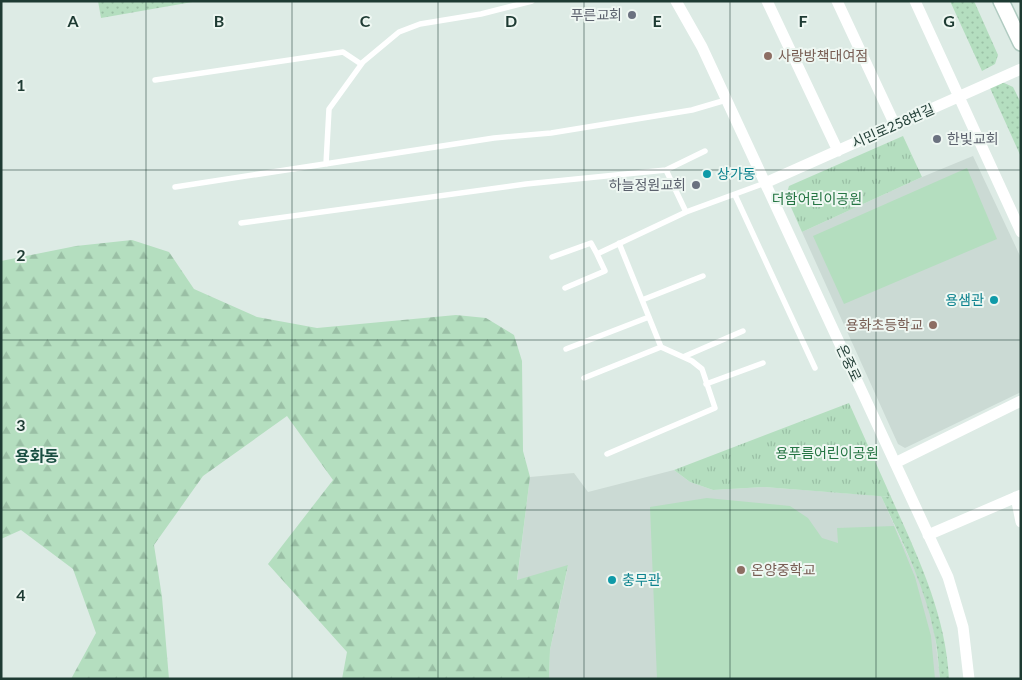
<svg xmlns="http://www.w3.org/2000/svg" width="1022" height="680" font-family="Lato,'Noto Sans KR',sans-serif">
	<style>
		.built { fill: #cbdad4 }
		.grass { fill: url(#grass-dots) }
		.forest { fill: url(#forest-firs) }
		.park { fill: url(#park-tufts) }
		.pitch { fill: #b4debf }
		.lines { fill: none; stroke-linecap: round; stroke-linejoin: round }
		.secondary-casing { stroke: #b0cbc1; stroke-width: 18 }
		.service { stroke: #fff; stroke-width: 5.5 }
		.minor { stroke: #fff; stroke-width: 11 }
		.secondary { stroke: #fff; stroke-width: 15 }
		.grid { fill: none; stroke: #1e3b33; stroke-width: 1; stroke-opacity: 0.55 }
		.worship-dot { fill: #6b7280; stroke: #eef7f2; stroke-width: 2 }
		.education-dot { fill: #8d6e63; stroke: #eef7f2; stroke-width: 2 }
		.culture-dot { fill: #0f9aa8; stroke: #eef7f2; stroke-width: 2 }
		.labels { text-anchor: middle; stroke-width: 4; stroke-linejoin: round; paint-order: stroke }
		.worship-label { font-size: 14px; fill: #5b616d; stroke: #eef7f2; text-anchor: end }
		.education-label { font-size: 14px; fill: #785e54; stroke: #eef7f2; text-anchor: start }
		.street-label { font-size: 14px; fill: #1e3b33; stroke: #eef7f2 }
		.culture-label { font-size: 14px; fill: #0d838f; stroke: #eef7f2; text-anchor: start }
		.park-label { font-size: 14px; fill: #257543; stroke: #eef7f2 }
		.quarter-label { font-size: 16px; font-weight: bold; fill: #194e41; stroke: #eef7f2 }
		.grid-label { font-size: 16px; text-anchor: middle; font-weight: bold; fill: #1e3b33; stroke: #eef7f2; stroke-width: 4; stroke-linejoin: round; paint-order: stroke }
	</style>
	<defs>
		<pattern id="grass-dots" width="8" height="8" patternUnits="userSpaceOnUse" patternTransform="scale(1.25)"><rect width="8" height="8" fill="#b4debf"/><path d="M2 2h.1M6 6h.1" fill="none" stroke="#9abfa5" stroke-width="1.8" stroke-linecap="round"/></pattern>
		<pattern id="forest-firs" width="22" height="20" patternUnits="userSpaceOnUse" patternTransform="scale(1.25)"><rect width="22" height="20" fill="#b4debf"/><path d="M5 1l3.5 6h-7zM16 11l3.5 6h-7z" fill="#9abfa5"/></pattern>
		<pattern id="park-tufts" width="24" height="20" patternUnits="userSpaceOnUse" patternTransform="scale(1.25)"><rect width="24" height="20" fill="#b4debf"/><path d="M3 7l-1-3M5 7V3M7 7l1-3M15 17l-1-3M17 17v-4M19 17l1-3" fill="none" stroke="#9abfa5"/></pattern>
	</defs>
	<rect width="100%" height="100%" fill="#ddebe5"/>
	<!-- built -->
	<path class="built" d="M973 156 1021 258V392L905 448 898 444 802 232 922 177Z
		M674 470 690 482 713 490 764 487 881 496 917 575 925 597 935 635 940 679H549L550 650 568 566 517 581 530 477 574 473 588 492Z"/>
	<!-- grass -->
	<path class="grass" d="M98 1H198L101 18Z
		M950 1H974L998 55 995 64 982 71Z
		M1002 82 1013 87 1021 103V157L990 88Z
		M881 496 891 497C917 555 946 614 949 679H940C938 664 938 648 934 633 924 584 902 541 881 496Z"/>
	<!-- forest -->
	<path class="forest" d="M132 240 169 252 194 289 257 317 317 328 456 315 486 318 514 335 522 361 523 451 530 477 517 580 568 565 550 650 549 679H342L347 652 268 564 333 480 287 416 203 476 154 545 162 597 169 679H71L96 633 73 569 21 530 1 539V261L76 246Z"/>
	<!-- park -->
	<path class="park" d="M903 136 922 177 802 232 786 196 789 186Z
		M849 403 891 497 764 487 713 490 690 482 674 470Z"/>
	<!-- pitch -->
	<path class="pitch" d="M967 168 997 239 844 304 813 236Z
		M707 498 790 506 808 518 822 538 838 543 837 528 894 526 915 577 931 636 935 679H657L650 507Z"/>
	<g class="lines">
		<!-- secondary casing -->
		<g class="secondary-casing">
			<path id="secondary" d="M1001 1 1021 43"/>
		</g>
		<!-- service -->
		<path class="service" d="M155 80 343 52 361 64
			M326 164 329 109 363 62 399 32 420 24 481 14 532 1
			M666 170 705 151
			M175 187 494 138 551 133 692 110 726 100
			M735 195 815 368
			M241 223 526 184 666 170 686 212 765 183
			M552 257 591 243 597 254
			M565 288 605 271 597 254 686 212
			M642 300 703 276
			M566 349 649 317
			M683 357 743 331
			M584 378 661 347
			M706 384 763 363
			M607 454 715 408 702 369 692 361 661 347 619 243"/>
		<!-- minor -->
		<path class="minor" d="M676 1 702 47 948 577 963 627 969 679
			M767 1 838 151
			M837 1 895 125
			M915 1 1021 232
			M765 183 1021 69
			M895 463 1021 401
			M1016 497 1021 522
			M928 535 1021 495"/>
		<!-- secondary -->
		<use href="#secondary" class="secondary"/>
	</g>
	<!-- grid -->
	<path class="grid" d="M146 1V679M292 1V679M438 1V679M584 1V679M730 1V679M876 1V679M1 170H1021M1 340H1021M1 510H1021"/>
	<!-- markers -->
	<g class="worship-dot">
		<circle cx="632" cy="15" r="5"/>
		<circle cx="937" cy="139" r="5"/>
		<circle cx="696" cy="185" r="5"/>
	</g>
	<g class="education-dot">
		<circle cx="768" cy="56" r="5"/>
		<circle cx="933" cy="325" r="5"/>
		<circle cx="741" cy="570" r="5"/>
	</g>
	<g class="culture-dot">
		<circle cx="707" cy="174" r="5"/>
		<circle cx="994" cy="300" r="5"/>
		<circle cx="612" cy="580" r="5"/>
	</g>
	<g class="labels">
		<!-- worship labels -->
		<g class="worship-label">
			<text x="622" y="20">푸른교회</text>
			<text x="947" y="144" text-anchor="start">한빛교회</text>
			<text x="686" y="190">하늘정원교회</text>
		</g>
		<!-- education labels -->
		<g class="education-label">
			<text x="778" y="61">사랑방책대여점</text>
			<text x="923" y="330" text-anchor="end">용화초등학교</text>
			<text x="751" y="575">온양중학교</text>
		</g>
		<!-- street labels -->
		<g class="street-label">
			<text transform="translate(893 126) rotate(-24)" y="5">시민로258번길</text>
			<text transform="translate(849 363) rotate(65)" y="5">온중로</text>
		</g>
		<!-- culture labels -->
		<g class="culture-label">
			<text x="717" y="179">상가동</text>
			<text x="984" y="305" text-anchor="end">용샘관</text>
			<text x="622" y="585">충무관</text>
		</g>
		<!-- park labels -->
		<g class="park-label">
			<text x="817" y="204">더함어린이공원</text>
			<text x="827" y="458">용푸름어린이공원</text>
		</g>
		<!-- quarter labels -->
		<g class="quarter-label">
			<text x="37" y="462">용화동</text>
		</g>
	</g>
	<g class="grid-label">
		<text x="73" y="27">A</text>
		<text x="219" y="27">B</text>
		<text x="365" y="27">C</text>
		<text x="511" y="27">D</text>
		<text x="657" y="27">E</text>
		<text x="803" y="27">F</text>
		<text x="949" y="27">G</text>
		<text x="21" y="91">1</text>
		<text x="21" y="261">2</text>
		<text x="21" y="431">3</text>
		<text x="21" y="601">4</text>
	</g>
	<!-- border -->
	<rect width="1022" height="680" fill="none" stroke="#1e3b33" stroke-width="5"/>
</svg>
